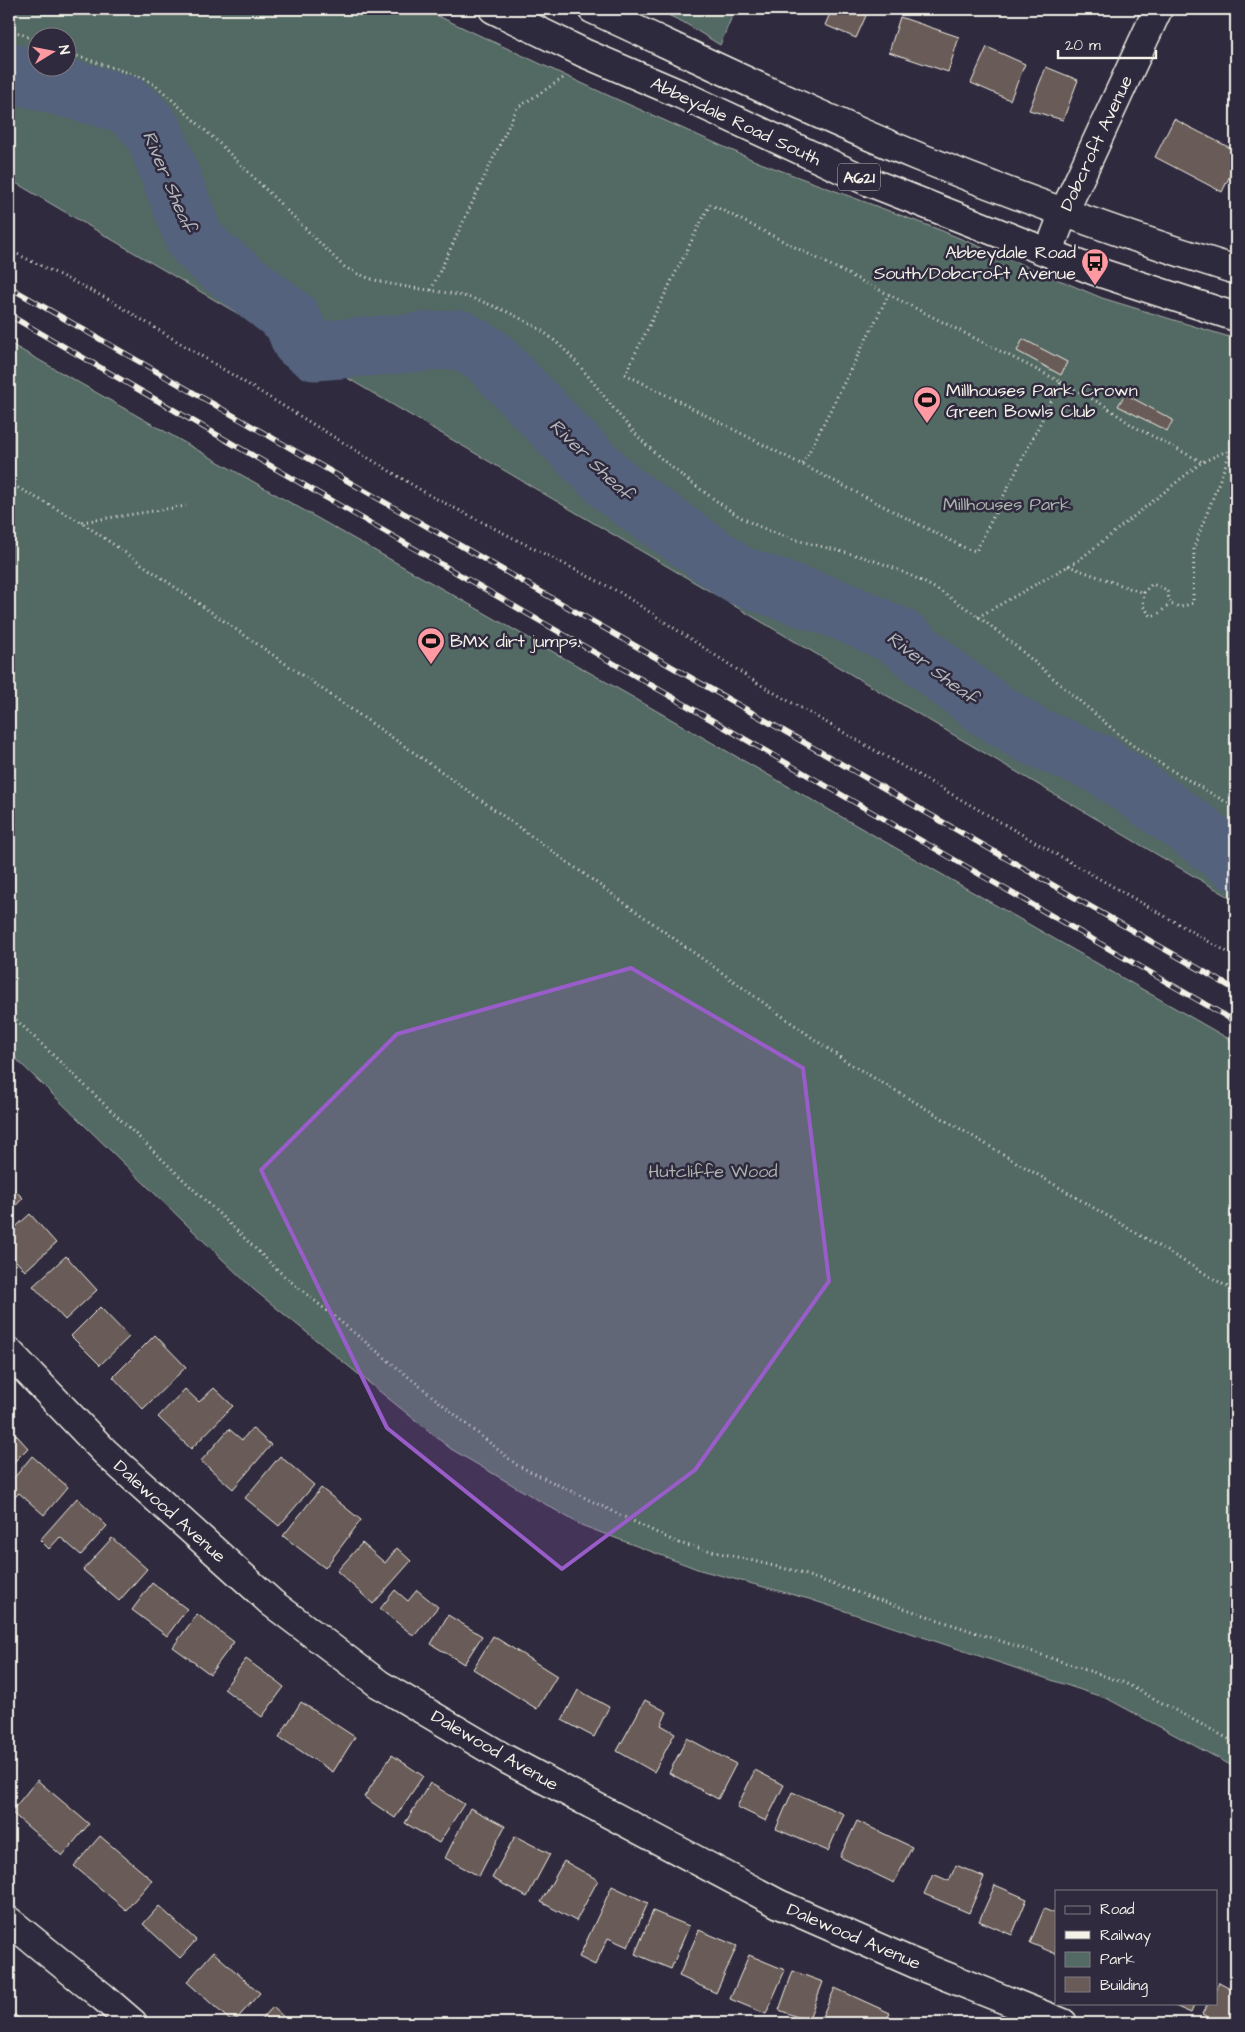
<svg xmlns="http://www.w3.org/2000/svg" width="1245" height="2032" font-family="'Architects Daughter',sans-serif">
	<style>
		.green { fill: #536964; stroke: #a4ada6; fill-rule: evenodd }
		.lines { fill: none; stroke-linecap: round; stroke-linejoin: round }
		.river { stroke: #54627d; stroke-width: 59 }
		.building { fill: #695c58; stroke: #f4f1e8 }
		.minor-casing { stroke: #f4f1e8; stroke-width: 31 }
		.primary-casing { stroke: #f4f1e8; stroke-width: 31 }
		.path { stroke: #f4f1e8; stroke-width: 3; stroke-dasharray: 1 4; stroke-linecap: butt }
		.minor { stroke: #2f2a3d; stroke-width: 28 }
		.primary { stroke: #2f2a3d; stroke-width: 28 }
		.rail-casing { stroke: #f4f1e8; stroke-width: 5.5 }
		.rail { stroke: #2f2a3d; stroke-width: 4; stroke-dasharray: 11; stroke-linecap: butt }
		.marked { fill: #995dc9; fill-opacity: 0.2; stroke: #995dc9; stroke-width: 4; stroke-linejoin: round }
		.labels { text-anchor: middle; stroke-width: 5; stroke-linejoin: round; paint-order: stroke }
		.shield { fill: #2f2a3d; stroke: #b9b5b5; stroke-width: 1 }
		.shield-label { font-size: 16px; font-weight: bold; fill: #f4f1e8 }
		.street-label { font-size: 18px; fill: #f4f1e8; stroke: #2f2a3d }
		.poi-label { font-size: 18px; fill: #f4f1e8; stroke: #2f2a3d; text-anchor: start }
		.park-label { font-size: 18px; fill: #acb4ad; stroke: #2f2a3d }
		.water-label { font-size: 19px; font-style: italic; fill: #b4b8bd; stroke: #2f2a3d }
	</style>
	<rect width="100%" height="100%" fill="#2f2a3d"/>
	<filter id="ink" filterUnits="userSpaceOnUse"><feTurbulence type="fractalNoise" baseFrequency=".02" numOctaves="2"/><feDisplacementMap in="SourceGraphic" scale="10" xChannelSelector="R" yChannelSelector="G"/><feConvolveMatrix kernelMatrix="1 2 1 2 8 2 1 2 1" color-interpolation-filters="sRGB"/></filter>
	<g filter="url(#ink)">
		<!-- green -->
		<path class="green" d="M9 9H423L605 94 758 162 940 230 1102 298 1236 339V901L9 179ZM38 38H68V68H38Z
			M655 9H735L720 45 683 22Z
			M9 343 608 683 1236 1043V1768L1108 1699 809 1599 700 1570 581 1525 451 1449 253 1289 9 1052Z"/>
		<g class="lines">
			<!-- river -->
			<path class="river" d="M9 72 125 104 142 118 154 133 195 240 212 257 292 319 301 341 315 351 459 339 488 356 581 453 619 490 738 575 843 611 901 638 948 678 990 709 1033 736 1100 764 1186 824 1236 862"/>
		</g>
		<!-- building -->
		<path class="building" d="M832 9H869L856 38 825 25Z
			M900 17 959 37 948 72 889 52Z
			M987 47 1025 64 1010 100 971 83Z
			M1046 67 1078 80 1063 120 1029 110Z
			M1174 119 1236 151V163L1222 192 1155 157Z
			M1023 339 1067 362 1061 375 1017 351Z
			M1125 394 1173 420 1167 431 1118 406Z
			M9 1185 23 1198 9 1213Z
			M30 1214 56 1243 25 1271 9 1253V1233Z
			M66 1256 97 1290 65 1320 33 1286Z
			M100 1307 129 1337 100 1365 71 1336Z
			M155 1335 186 1367 143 1409 113 1377Z
			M214 1388 233 1406 191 1449 158 1417 185 1389 199 1402Z
			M9 1427 28 1448 9 1467Z
			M252 1428 271 1445 233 1489 201 1461 229 1429 242 1440Z
			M32 1456 68 1487 44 1515 19 1493 11 1501 9 1499V1484Z
			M280 1456 314 1485 279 1526 245 1498Z
			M321 1488 361 1520 325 1568 283 1536Z
			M77 1498 107 1526 81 1555 60 1537 49 1549 40 1540Z
			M112 1538 147 1569 119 1601 83 1570Z
			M362 1543 385 1563 397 1548 411 1561 373 1604 337 1571Z
			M152 1583 187 1609 167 1636 132 1610Z
			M395 1590 408 1601 417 1590 438 1607 414 1636 380 1609Z
			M197 1614 234 1642 210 1674 173 1647Z
			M448 1615 482 1636 464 1664 431 1644Z
			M493 1636 557 1676 537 1709 473 1669Z
			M246 1659 284 1687 262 1717 224 1689Z
			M578 1690 609 1707 594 1737 562 1720Z
			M645 1700 667 1712 661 1725 675 1733 654 1772 617 1751Z
			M301 1702 355 1737 333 1772 279 1737Z
			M687 1738 736 1764 718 1799 669 1773Z
			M392 1755 423 1776 395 1818 364 1797Z
			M755 1770 784 1785 766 1821 737 1807Z
			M37 1780 89 1824 62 1856 11 1812Z
			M430 1783 464 1804 439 1843 405 1823Z
			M792 1792 844 1814 828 1851 776 1829Z
			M470 1808 505 1826 479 1876 445 1858Z
			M857 1821 912 1847 894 1883 840 1857Z
			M100 1836 152 1880 126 1910 74 1866Z
			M515 1836 550 1854 527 1897 492 1878Z
			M564 1861 598 1880 576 1921 541 1902Z
			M956 1865 984 1877 969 1913 924 1894 933 1874 949 1881Z
			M995 1885 1027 1899 1012 1935 979 1921Z
			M612 1886 648 1903 628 1947 608 1938 595 1965 579 1957Z
			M159 1906 196 1940 180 1958 143 1924Z
			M1044 1909 1056 1914V1954L1030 1943Z
			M653 1911 689 1926 671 1969 635 1954Z
			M699 1930 737 1946 716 1993 679 1976Z
			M213 1952 260 1993 233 2023 187 1982Z
			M749 1955 785 1970 766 2014 730 1999Z
			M793 1971 823 1982 808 2021 779 2010Z
			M1219 1982 1236 1991V2015L1232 2023H1219L1202 2014 1208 2003H1216V1988Z
			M835 1988 890 2013 885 2023H819Z
			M1168 2003H1195L1191 2013Z
			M273 2007 290 2023H258Z
			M9 2010 25 2023H9Z"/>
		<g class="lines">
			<!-- minor casing -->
			<g class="minor-casing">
				<path id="minor" d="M1049 251 1064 212 1158 9
					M9 1352 105 1452 272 1603 379 1684 506 1759 779 1904 918 1965 1063 2023
					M9 1921 104 1998 133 2023"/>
			</g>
			<!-- primary casing -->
			<g class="primary-casing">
				<path id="primary" d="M493 9 584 53 680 94 867 181 1095 271 1236 317
					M592 9C700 59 809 112 919 157 1023 199 1129 237 1236 270"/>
			</g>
			<!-- path -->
			<path class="path" d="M9 28 38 42
				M68 53 144 78 158 87 220 144 343 266C383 290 423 286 467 297 489 303 511 313 531 324 575 349 600 396 634 432 660 461 693 484 725 507 767 537 811 543 859 556 884 563 907 573 929 585 989 618 1041 669 1094 713 1107 724 1121 737 1135 747 1167 769 1203 788 1236 808
				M710 204 1061 382 976 551 967 549 625 374Z
				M9 250 108 299 429 495 619 592 759 684 1236 957
				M431 290 517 108 565 77
				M1061 382 1105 406 1133 426 1202 462
				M803 464 889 294
				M9 483 81 522 439 770 842 1059 1236 1292
				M82 522 186 506
				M1068 566 1143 593 1152 584 1167 590 1170 604 1181 607 1193 603 1194 547 1232 448
				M1144 592 1143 606 1151 616 1158 614 1170 604
				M978 617 1079 560 1202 462 1236 447
				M9 1013 283 1275 517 1465 678 1543 791 1570 1125 1683 1236 1743"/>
			<!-- minor -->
			<use href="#minor" class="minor"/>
			<!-- primary -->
			<use href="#primary" class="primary"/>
			<!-- rail casing -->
			<g class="rail-casing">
				<path id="rail" d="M9 287 1236 990
					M9 315 1236 1022"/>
			</g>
			<!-- rail -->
			<use href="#rail" class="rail"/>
		</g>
	</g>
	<!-- marked area -->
	<path class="marked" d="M631 968 803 1068 829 1281 695 1470 562 1569 387 1428 261 1170 397 1034Z"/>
	<!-- icons -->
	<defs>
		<g id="bus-pin" transform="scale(1.4375)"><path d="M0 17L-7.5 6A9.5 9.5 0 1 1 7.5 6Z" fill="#ff9aa2" stroke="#2f2a3d"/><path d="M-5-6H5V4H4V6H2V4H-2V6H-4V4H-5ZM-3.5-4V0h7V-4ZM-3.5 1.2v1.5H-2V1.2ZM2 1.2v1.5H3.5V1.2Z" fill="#111"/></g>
		<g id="stadium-pin" transform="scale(1.4375)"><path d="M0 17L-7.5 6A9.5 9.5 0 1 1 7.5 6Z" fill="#ff9aa2" stroke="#2f2a3d"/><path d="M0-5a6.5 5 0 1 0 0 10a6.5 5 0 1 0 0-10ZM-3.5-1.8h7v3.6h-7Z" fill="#111"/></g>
	</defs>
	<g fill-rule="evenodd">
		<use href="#bus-pin" x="1095" y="262"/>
		<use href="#stadium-pin" x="927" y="400"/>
		<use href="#stadium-pin" x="431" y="641"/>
	</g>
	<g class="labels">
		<!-- shield labels -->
		<rect class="shield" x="838" y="163.5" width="42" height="27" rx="4"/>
		<g class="shield-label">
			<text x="859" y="183">A621</text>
		</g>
		<!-- street labels -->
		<g class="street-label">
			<text transform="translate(736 121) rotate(25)" y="6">Abbeydale Road South</text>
			<text transform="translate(1096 143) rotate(-65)" y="6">Dobcroft Avenue</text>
			<text transform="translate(170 1511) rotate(42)" y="6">Dalewood Avenue</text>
			<text transform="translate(495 1750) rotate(30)" y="6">Dalewood Avenue</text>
			<text transform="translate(854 1936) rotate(23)" y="6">Dalewood Avenue</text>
		</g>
		<!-- poi labels -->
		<g class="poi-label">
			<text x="1076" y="258" text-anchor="end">Abbeydale Road<tspan x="1076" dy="21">South/Dobcroft Avenue</tspan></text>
			<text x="946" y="396">Millhouses Park Crown<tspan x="946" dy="21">Green Bowls Club</tspan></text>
			<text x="450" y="647">BMX dirt jumps.</text>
		</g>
		<!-- park labels -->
		<g class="park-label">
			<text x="1007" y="510">Millhouses Park</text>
			<text x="713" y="1177">Hutcliffe Wood</text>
		</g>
		<!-- water labels -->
		<g class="water-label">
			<text transform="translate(170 181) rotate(67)" y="7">River Sheaf</text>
			<text transform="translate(592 459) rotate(44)" y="7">River Sheaf</text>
			<text transform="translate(933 667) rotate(37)" y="7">River Sheaf</text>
		</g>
	</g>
	<!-- margin -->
	<rect width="1245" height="2032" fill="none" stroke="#2f2a3d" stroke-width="30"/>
	<rect x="15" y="15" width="1215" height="2002" fill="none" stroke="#f4f1e8" stroke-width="2" filter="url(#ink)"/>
	<!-- legend -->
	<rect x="1055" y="1890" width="162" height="115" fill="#2f2a3d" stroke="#7e7a81"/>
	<rect x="1065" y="1906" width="25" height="8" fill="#2f2a3d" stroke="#7e7a81"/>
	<text x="1100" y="1914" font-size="15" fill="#f4f1e8">Road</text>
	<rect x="1065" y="1931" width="25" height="8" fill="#f4f1e8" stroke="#7e7a81"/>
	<text x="1100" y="1940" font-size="15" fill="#f4f1e8">Railway</text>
	<rect x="1065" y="1952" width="25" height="15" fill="#536964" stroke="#7e7a81"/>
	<text x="1100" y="1964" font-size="15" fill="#f4f1e8">Park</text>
	<rect x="1065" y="1977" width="25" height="15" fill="#695c58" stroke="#7e7a81"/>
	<text x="1100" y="1990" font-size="15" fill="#f4f1e8">Building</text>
	<!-- north arrow -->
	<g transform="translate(52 52) rotate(80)"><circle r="24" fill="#2f2a3d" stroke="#7e7a81"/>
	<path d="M0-4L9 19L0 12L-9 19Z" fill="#ff9aa2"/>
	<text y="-8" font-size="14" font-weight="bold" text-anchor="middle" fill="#f4f1e8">N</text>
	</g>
	<!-- scale -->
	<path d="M1058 50v8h98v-8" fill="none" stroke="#f4f1e8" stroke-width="2.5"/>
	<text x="1065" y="50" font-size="15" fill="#f4f1e8" stroke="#2f2a3d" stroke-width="4" paint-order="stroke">20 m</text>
</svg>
